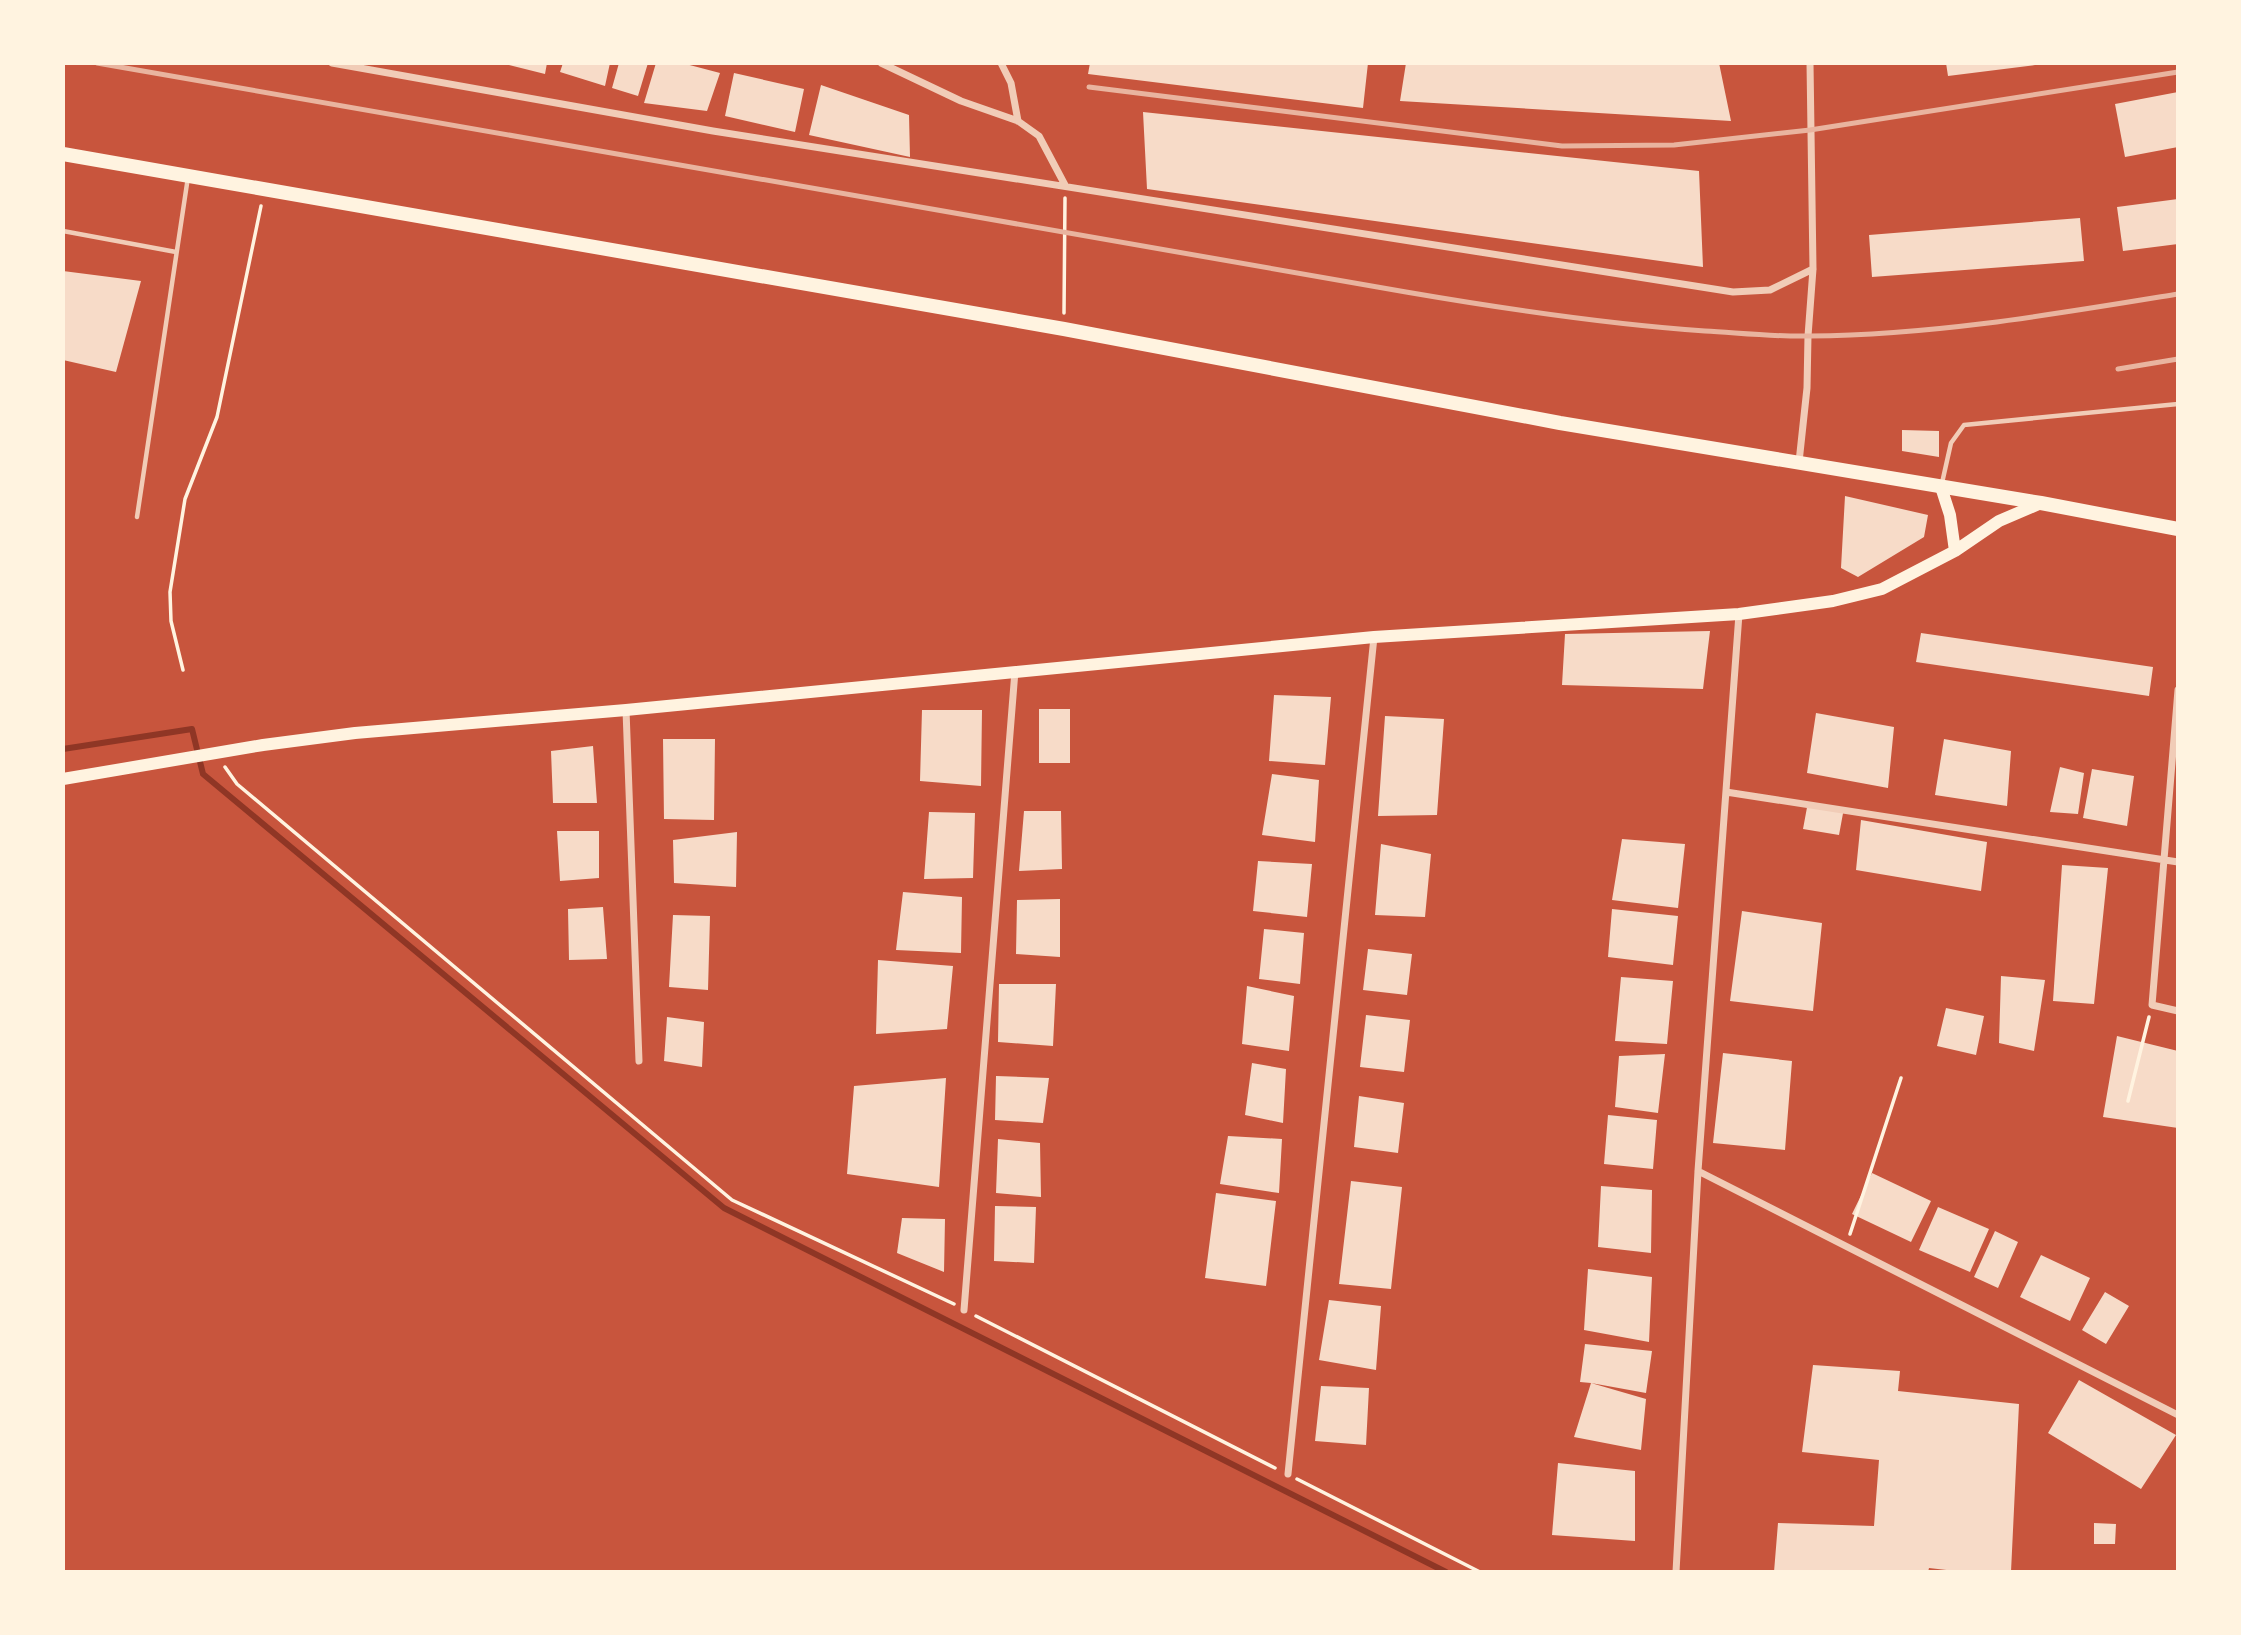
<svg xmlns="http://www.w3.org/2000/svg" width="2241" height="1635" font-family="Ubuntu,sans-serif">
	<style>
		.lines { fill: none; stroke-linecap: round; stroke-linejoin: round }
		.stream { stroke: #8f3625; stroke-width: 6 }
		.building { fill: #f7dbc8 }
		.path { stroke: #fff3e0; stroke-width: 3.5 }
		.service { stroke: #f1ccb7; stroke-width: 4.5 }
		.minor { stroke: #f1ccb7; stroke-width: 7 }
		.secondary { stroke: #fff3e0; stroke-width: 12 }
		.primary { stroke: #fff3e0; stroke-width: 14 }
		.rail { stroke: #e9b49f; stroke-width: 5 }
	</style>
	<rect width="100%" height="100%" fill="#c8553d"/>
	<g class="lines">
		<!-- stream -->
		<path class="stream" d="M63 749 192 729 203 774 724 1208 1446 1572"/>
	</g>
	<!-- building -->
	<path class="building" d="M501 63H547L545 74Z
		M563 63H610L605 86 560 72Z
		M619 63H648L638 96 612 88Z
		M656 63H682L720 73 707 111 644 103Z
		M1090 63H1368L1363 108 1088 74Z
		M1406 63H1719L1731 121 1400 101Z
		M1946 63H2035V65L1948 76Z
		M734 73 804 89 795 132 725 116Z
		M821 85 909 115 910 157 809 135Z
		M2178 92V147L2125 157 2115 104Z
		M1143 112 1699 171 1703 267 1147 189Z
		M2178 199V244L2123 251 2117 207Z
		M2080 218 2084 261 1872 277 1869 235Z
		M63 271 141 281 116 372 63 360Z
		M1902 430 1939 431V457L1902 451Z
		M1845 496 1928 515 1924 537 1858 577 1841 568Z
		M1710 631 1703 689 1562 685 1565 634Z
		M1921 633 2153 667 2149 696 1916 662Z
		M1274 695 1331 697 1325 765 1269 761Z
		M1039 709H1070V763H1039Z
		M922 710H982L981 786 920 781Z
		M1816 713 1894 727 1888 788 1807 773Z
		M1385 716 1444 719 1437 815 1378 816Z
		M663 739H715L714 820 664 819Z
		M1944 739 2011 751 2007 806 1935 795Z
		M593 746 597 803H553L551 751Z
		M2060 767 2084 773 2078 814 2050 812Z
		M2092 769 2134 776 2127 826 2083 818Z
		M1272 774 1319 780 1315 842 1262 835Z
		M1808 802 1844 808 1839 835 1803 829Z
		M1024 811H1061L1062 869 1019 871Z
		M929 812 975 813 973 878 924 879Z
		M1861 820 1987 842 1981 891 1856 870Z
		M557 831H599V878L560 881Z
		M737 832 736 887 674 883 673 840Z
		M1622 839 1685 844 1678 908 1612 900Z
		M1381 844 1431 854 1425 917 1375 915Z
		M1258 861 1312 864 1307 917 1253 911Z
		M2062 865 2108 868 2094 1004 2053 1001Z
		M903 892 962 897 961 953 896 950Z
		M1060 899V957L1016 954 1017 900Z
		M603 907 607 959 569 960 568 909Z
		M1612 909 1678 916 1673 965 1608 957Z
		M1742 911 1822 923 1813 1011 1730 1001Z
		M673 915 710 916 708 990 669 987Z
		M1264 929 1304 933 1300 984 1259 979Z
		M1368 949 1412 954 1407 995 1363 990Z
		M878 960 953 966 947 1029 876 1034Z
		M2001 976 2045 980 2034 1051 1999 1043Z
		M1621 977 1673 981 1667 1044 1615 1041Z
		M999 984H1056L1053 1046 998 1042Z
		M1247 986 1294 996 1289 1051 1242 1044Z
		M1946 1008 1984 1016 1976 1055 1937 1046Z
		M1366 1015 1410 1020 1404 1072 1360 1067Z
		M667 1017 704 1022 702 1067 664 1061Z
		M2117 1036 2178 1051V1128L2103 1117Z
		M1723 1053 1792 1061 1785 1150 1713 1143Z
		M1665 1054 1658 1113 1615 1107 1619 1056Z
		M1252 1063 1286 1069 1283 1123 1245 1115Z
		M996 1076 1049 1078 1043 1123 995 1120Z
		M946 1078 939 1187 847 1174 854 1086Z
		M1359 1096 1404 1103 1398 1153 1354 1147Z
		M1608 1115 1657 1120 1653 1169 1604 1164Z
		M1228 1136 1282 1139 1279 1193 1220 1184Z
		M998 1139 1040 1143 1041 1197 996 1193Z
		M1872 1173 1931 1201 1911 1242 1852 1214Z
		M1351 1181 1402 1187 1391 1289 1339 1284Z
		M1601 1186 1652 1190 1651 1253 1598 1247Z
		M1216 1193 1276 1201 1266 1286 1205 1278Z
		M995 1206 1036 1207 1034 1263 994 1261Z
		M1938 1207 1989 1229 1970 1272 1919 1250Z
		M902 1218 945 1219 944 1272 897 1253Z
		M1995 1231 2018 1242 1998 1288 1974 1277Z
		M2041 1255 2090 1278 2070 1321 2020 1297Z
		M1588 1269 1652 1277 1649 1342 1584 1330Z
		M2105 1292 2129 1306 2106 1344 2082 1330Z
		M1329 1300 1381 1306 1376 1370 1319 1360Z
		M1585 1344 1652 1351 1646 1393 1591 1383 1646 1399 1641 1450 1574 1437 1591 1383 1580 1382Z
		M1813 1365 1900 1371 1898 1391 2019 1404 2011 1572H1964L1929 1568 1928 1572H1774L1778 1523 1874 1526 1879 1460 1802 1452Z
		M2079 1380 2176 1435 2141 1489 2048 1433Z
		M1321 1386 1369 1388 1366 1445 1315 1441Z
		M1558 1463 1635 1471V1541L1552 1535Z
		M2094 1523 2116 1524 2115 1544H2094Z"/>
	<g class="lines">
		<!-- path -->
		<path class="path" d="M1064 313 1065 198
			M183 670 171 621 170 592 185 499 217 417 261 206
			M225 767 237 784 732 1200 954 1304
			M2128 1101 2149 1017
			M1850 1234 1901 1078
			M976 1316 1275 1468
			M1297 1479 1480 1572"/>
		<!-- service -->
		<path class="service" d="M63 231 176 252
			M1942 483 1951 443 1964 425 2178 404
			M137 517 188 177"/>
		<!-- minor -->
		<path class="minor" d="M332 63 713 131 1733 292 1770 290 1813 269
			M881 63 961 101 1018 121 1039 136 1065 185
			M1001 63 1011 83 1018 121
			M1799 462 1807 388 1808 336 1813 269 1810 63
			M2178 690 2152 1005 2178 1011
			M626 710 639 1061
			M1726 792 2178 862
			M1698 1171 2178 1415
			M964 1310 1015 671
			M1288 1474 1374 637
			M1676 1572 1698 1171 1739 614"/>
		<!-- secondary -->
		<path class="secondary" d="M1941 487 1950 515 1955 551
			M63 779 263 745 355 733 626 710 1374 637 1739 614 1833 601 1882 589 1955 551 1999 521 2041 503"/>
		<!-- primary -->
		<path class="primary" d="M63 154 1064 329 1560 423 2041 503 2178 529"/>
		<!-- rail -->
		<path class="rail" d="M97 63 1406 292C1505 309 1604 324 1705 331 1740 333 1775 337 1810 336 1934 335 2056 314 2178 294
			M1089 87 1562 146 1674 145 1810 130 2178 72
			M2118 369 2178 359"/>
	</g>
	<!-- border -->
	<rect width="2241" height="1635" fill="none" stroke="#fff3e0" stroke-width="130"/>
</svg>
